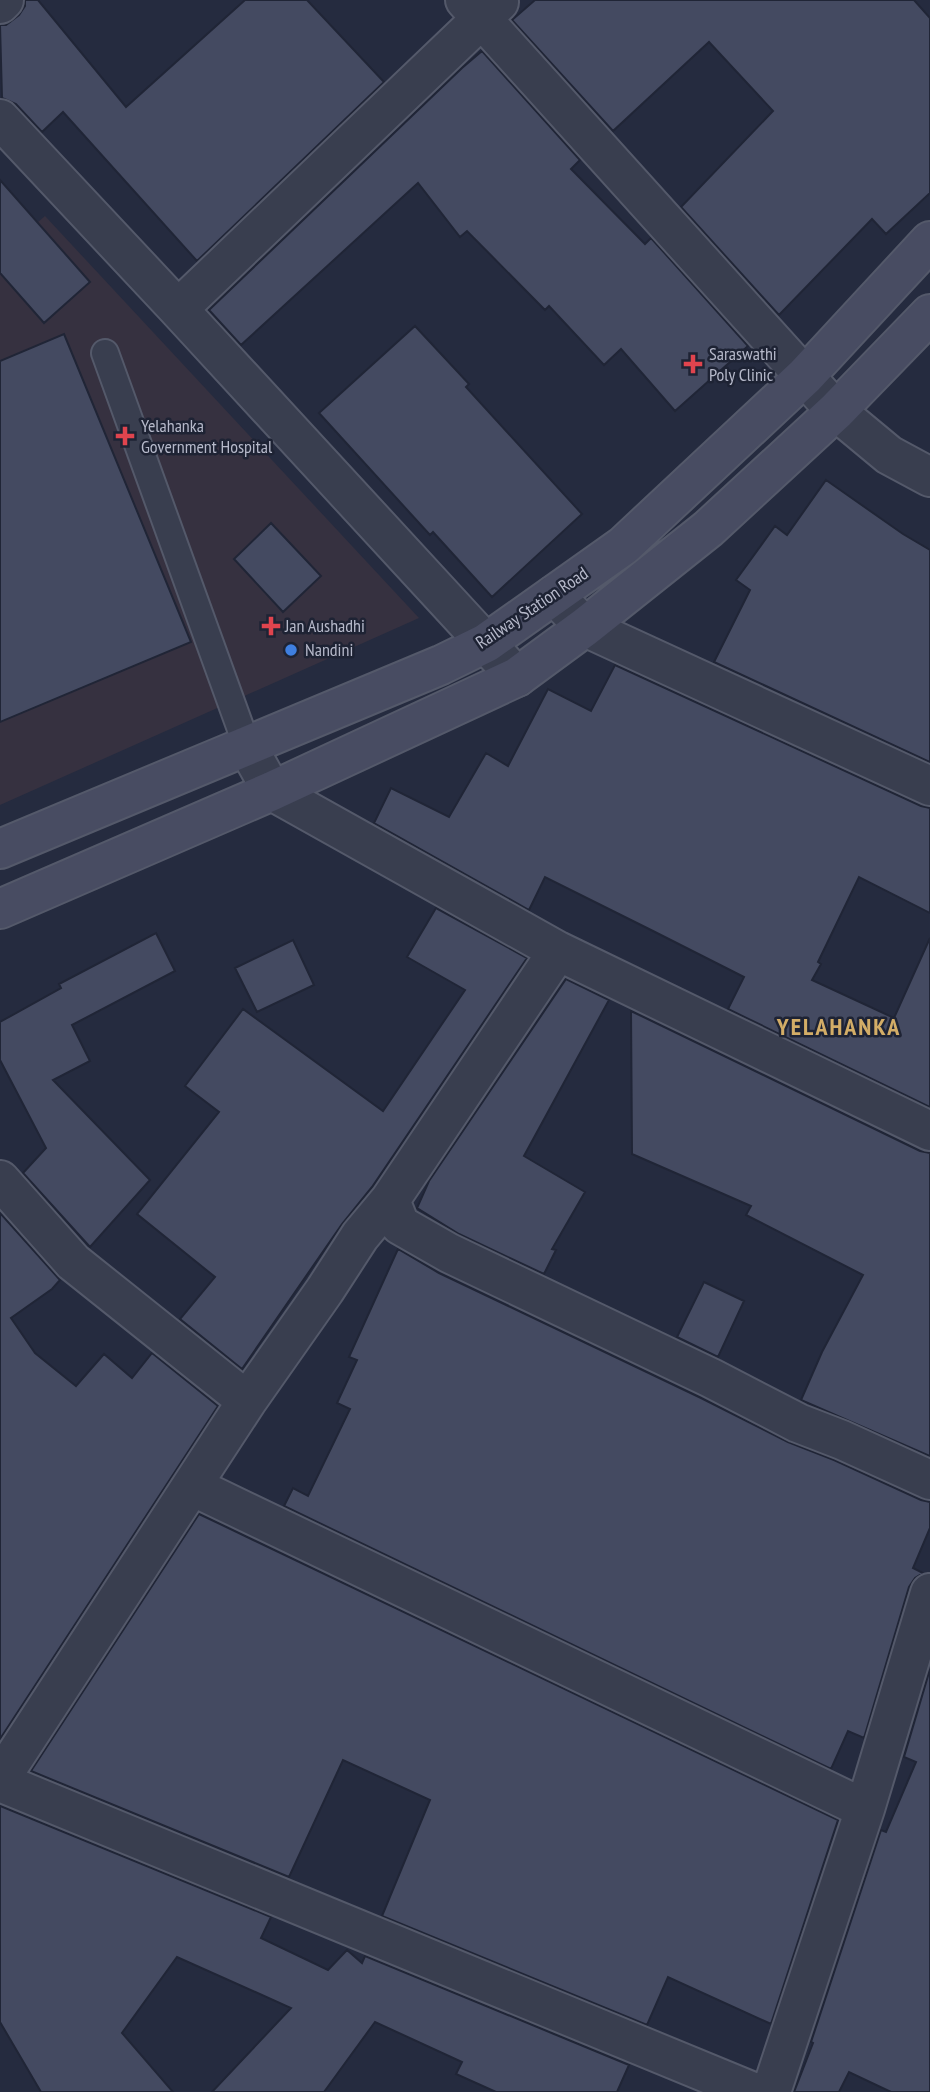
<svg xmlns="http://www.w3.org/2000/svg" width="930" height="2092" font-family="'PT Sans Narrow',sans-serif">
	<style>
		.medical { fill: #363140 }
		.building { fill: #444a61; stroke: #202536; stroke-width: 2 }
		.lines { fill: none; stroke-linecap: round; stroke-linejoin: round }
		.lane-casing { stroke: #54596a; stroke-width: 30 }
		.street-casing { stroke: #54596a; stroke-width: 42 }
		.secondary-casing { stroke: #54596a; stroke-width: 42 }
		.lane { stroke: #393e4f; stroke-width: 26 }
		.street { stroke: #393e4f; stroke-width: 38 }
		.secondary { stroke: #484c62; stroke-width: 38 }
		.health-dot { fill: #e0444e; stroke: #1e2334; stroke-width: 2.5 }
		.shop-dot { fill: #3f7fe0; stroke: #1e2334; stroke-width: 2.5 }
		.labels { text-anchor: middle; stroke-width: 5; stroke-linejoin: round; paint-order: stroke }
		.poi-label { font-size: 18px; fill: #b6b9ca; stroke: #1e2334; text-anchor: start }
		.street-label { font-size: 18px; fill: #b6b9ca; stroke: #1e2334 }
		.district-label { font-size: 24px; font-weight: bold; letter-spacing: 2px; fill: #d3ad67; stroke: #1e2334 }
	</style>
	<rect width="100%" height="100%" fill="#252b3f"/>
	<!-- medical -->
	<path class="medical" d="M45 216 419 618 0 805V255Z"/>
	<!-- building -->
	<path class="building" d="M25 0H38L126 107 245 0H307L384 82 197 261 63 112 42 132 16 104 2 98 0 25H6L19 15 25 6Z
		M535 0H914L930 18V193L886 234 872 219 779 315 681 207 773 111 709 42 613 131 512 20Z
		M482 51 580 160 571 169 645 244 651 238 748 346 675 411 621 349 604 365 549 306 545 310 467 231 460 237 418 183 241 345 209 310 462 68Z
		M0 180 90 282 44 323 0 273Z
		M415 326 469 384 466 387 582 514 492 597 433 532 430 535 319 413Z
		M64 334 191 642 0 722V361Z
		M826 480 903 534 930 550V762L714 662 750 590 736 580 775 526 787 535Z
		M271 523 321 576 283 612 234 559Z
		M615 665 921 806 930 808V913L859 877 818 962 821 964 812 980 894 1018 930 938V1107L728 1009 744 977 653 931 545 877 529 910 374 823 391 788 449 817 486 753 508 766 548 689 591 711Z
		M436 908 527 958 372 1187 342 1224 242 1369 180 1319 215 1277 137 1214 219 1112 185 1086 243 1009 383 1111 465 990 407 957Z
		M156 933 175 971 72 1025 90 1061 53 1080 150 1180 90 1247 23 1173 46 1148 0 1060V1022L61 988 59 984Z
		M293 940 314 985 257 1012 235 968Z
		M566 979 609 1000 524 1156 585 1192 552 1249 556 1250 544 1274 459 1234 417 1208 429 1181Z
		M631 1011 920 1151 930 1153V1456L801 1400 822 1352 863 1275 746 1215 751 1206 632 1154Z
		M0 1213 60 1280 52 1289 11 1318 35 1353 76 1386 104 1354 132 1378 152 1353 218 1406 0 1739Z
		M398 1249 439 1273 701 1398 788 1442 834 1460 921 1500 930 1502V1528L913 1568 923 1573 915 1578 909 1587 864 1738 848 1731 831 1769 284 1506 293 1488 308 1496 350 1409 337 1403 357 1360 349 1357Z
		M704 1282 744 1301 718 1357 677 1337Z
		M199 1514 838 1820 771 2024 668 1977 647 2025 382 1916 430 1800 343 1760 289 1877 31 1771Z
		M930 1669V2092H891L849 2072 839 2092H794L813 2043 811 2042 881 1830 886 1832 916 1762 904 1757Z
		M0 1806 271 1917 261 1938 328 1970 347 1950 362 1963 365 1956 629 2065 617 2092H496L456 2074 462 2062 375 2022 324 2092H212L291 2008 177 1957 122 2033 173 2092H41L0 2022Z"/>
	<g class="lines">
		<!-- lane casing -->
		<g class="lane-casing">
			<path id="lane" d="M105 353 247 746"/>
		</g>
		<!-- street casing -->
		<g class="street-casing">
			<path id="street" d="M465 0 836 411 889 455 930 477
				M0 4 4 0
				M0 119 178 309 517 677
				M178 309 499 2
				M554 595 585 627 930 786
				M247 746 272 791 558 951 930 1131
				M0 1180 73 1262 247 1401
				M390 1200 400 1225 449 1253 711 1378 798 1423 842 1440 930 1480
				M192 1486 865 1809
				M0 1779 247 1401 325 1290 360 1236 390 1200 558 951
				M0 1782 753 2092
				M771 2092 865 1809 930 1593"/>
		</g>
		<!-- secondary casing -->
		<g class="secondary-casing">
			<path id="secondary" d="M0 849 441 665 486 643 623 546 805 376 930 241
				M0 909 272 791 517 677 585 627 708 529 836 411 930 314"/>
		</g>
		<!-- lane -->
		<use href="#lane" class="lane"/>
		<!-- street -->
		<use href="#street" class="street"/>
		<!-- secondary -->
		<use href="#secondary" class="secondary"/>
	</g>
	<!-- markers -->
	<g class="health-dot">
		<path d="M689.5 353.5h7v7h7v7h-7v7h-7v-7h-7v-7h7z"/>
		<path d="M121.5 425.5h7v7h7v7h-7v7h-7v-7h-7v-7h7z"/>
		<path d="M267.5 615.5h7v7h7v7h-7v7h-7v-7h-7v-7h7z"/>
	</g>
	<circle class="shop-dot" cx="291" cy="650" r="7"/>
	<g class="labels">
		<!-- poi labels -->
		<g class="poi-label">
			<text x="709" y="360">Saraswathi<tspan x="709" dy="21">Poly Clinic</tspan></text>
			<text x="141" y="432">Yelahanka<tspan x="141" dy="21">Government Hospital</tspan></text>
			<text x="285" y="632">Jan Aushadhi</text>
			<text x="305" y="656">Nandini</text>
		</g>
		<!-- street labels -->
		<g class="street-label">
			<text transform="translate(532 608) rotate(-34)" y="6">Railway Station Road</text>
		</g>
		<!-- district labels -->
		<g class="district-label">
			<text x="839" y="1035">YELAHANKA</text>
		</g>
	</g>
</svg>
